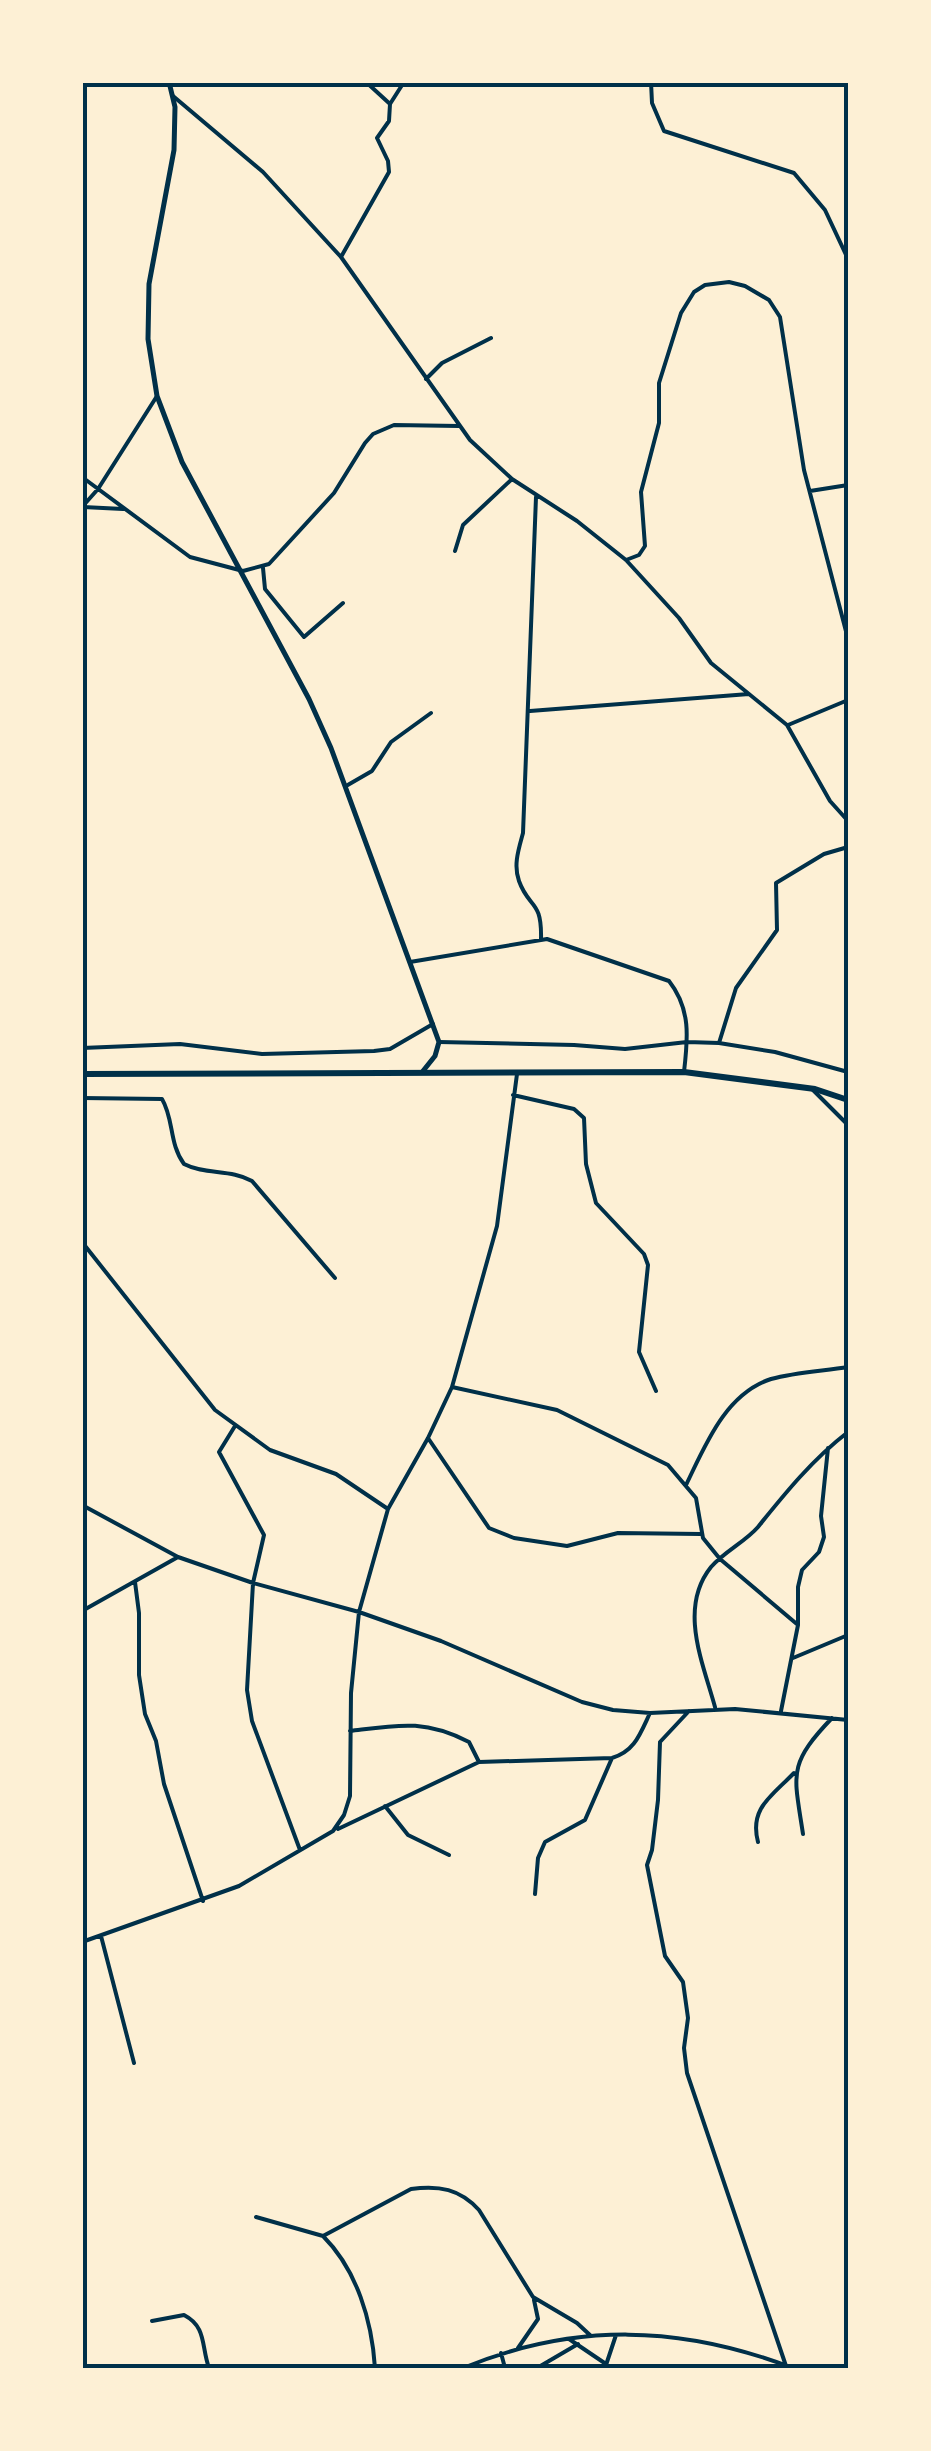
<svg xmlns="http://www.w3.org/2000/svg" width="931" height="2451" font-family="Barlow,sans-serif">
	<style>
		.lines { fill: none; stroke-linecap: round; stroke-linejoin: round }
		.minor { stroke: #003049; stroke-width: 4 }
		.tertiary { stroke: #003049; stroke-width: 5 }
		.primary { stroke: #003049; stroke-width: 6 }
		.neatline { fill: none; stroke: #003049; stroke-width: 4 }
	</style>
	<rect width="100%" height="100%" fill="#fdf0d5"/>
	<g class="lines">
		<!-- minor -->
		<path class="minor" d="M366 82 390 104
			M651 82 652 103 664 131 794 173 825 210 848 259
			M173 96 263 172 341 257 470 440 512 479 577 521 626 560 679 618 711 663 787 725 830 801 848 821
			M341 257 389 172 388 161 377 138 389 121 390 104 404 82
			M426 379 442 363 491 338
			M82 477 190 557 243 571 269 564 334 493 365 443 373 434 394 425 459 426
			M810 491 848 485
			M536 497 523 833C519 848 513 865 519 881 529 909 542 899 541 939
			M82 507 98 489 157 396
			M83 507 123 509
			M455 551 463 525 512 479
			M626 560 639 555 645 546 641 492 659 423V383L681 313 694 292 705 285 729 282 745 286 769 300 780 317 804 470 848 639
			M263 568 265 589 304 637 343 603
			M530 711 749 694
			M788 725 848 700
			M346 786 372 771 391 742 431 713
			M410 962 547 939 669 981C691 1009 688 1038 684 1072
			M439 1042 574 1045 625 1049 687 1042 719 1043 775 1052 848 1072
			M719 1043 736 988 777 930 776 883 824 854 848 847
			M82 1048 180 1044 262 1054 374 1051 390 1049 433 1024
			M813 1090 848 1125
			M513 1095 574 1109 584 1118 586 1164 596 1203 644 1254 648 1265 639 1352 656 1391
			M82 1098 162 1099C174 1119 169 1144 184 1164 205 1175 231 1169 252 1181L335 1278
			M82 1242 215 1410 270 1450 336 1474 388 1509
			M452 1387 557 1410 668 1465 696 1498 703 1538 720 1559 798 1625 781 1711
			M235 1426 219 1452 264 1535 253 1583 247 1690 252 1721 300 1850
			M428 1438 489 1528 514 1538 567 1546 618 1533 701 1534
			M686 1485C705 1446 725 1394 771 1379 796 1372 823 1371 848 1367
			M82 1505 178 1557 253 1583 359 1612 441 1641 582 1702 613 1710 650 1713 735 1709 848 1720
			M135 1582 139 1613V1675L145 1714 156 1741 164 1784 203 1901
			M82 1611 178 1557
			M798 1625V1587L802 1570 819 1552 824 1537 821 1516 828 1448
			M793 1658 848 1635
			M715 1707C703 1663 678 1608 711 1567 725 1551 745 1542 758 1527 786 1492 813 1459 848 1432
			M689 1711 660 1742 658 1800 652 1850 647 1865 665 1956 683 1982 688 2018 684 2048 687 2073 786 2366
			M350 1731C398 1725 424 1719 469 1742L479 1762
			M385 1806 408 1835 449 1855
			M338 1829 479 1762 612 1758C635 1751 640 1734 650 1713
			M803 1834C794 1774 787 1765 832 1718
			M758 1842C749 1808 772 1796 794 1773
			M535 1894 538 1858 545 1842 585 1820 612 1758
			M101 1936 134 2063
			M82 1942 239 1886 333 1831 344 1815 350 1796 351 1693 359 1612 388 1509 428 1438 452 1387 497 1226 517 1074
			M256 2217 323 2236 411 2189C439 2185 460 2189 479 2210L533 2297 577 2323 591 2336
			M323 2236C357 2270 372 2321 375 2368
			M152 2321 184 2315C207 2327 201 2346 209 2368
			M569 2339 606 2364
			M518 2348 538 2319 534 2300
			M501 2353 505 2368
			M463 2368C575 2322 681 2325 793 2368
			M537 2368 578 2344
			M605 2368 616 2335"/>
		<!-- tertiary -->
		<path class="tertiary" d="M169 82 175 107 174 150 149 284 148 339 157 396 182 462 309 699 331 748 439 1042 435 1056 423 1071"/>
		<!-- primary -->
		<path class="primary" d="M82 1074 684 1072 815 1089 848 1100"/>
	</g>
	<!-- border -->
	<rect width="931" height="2451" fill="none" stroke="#fdf0d5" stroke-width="170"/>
	<rect x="85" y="85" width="761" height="2281" class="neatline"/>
</svg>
